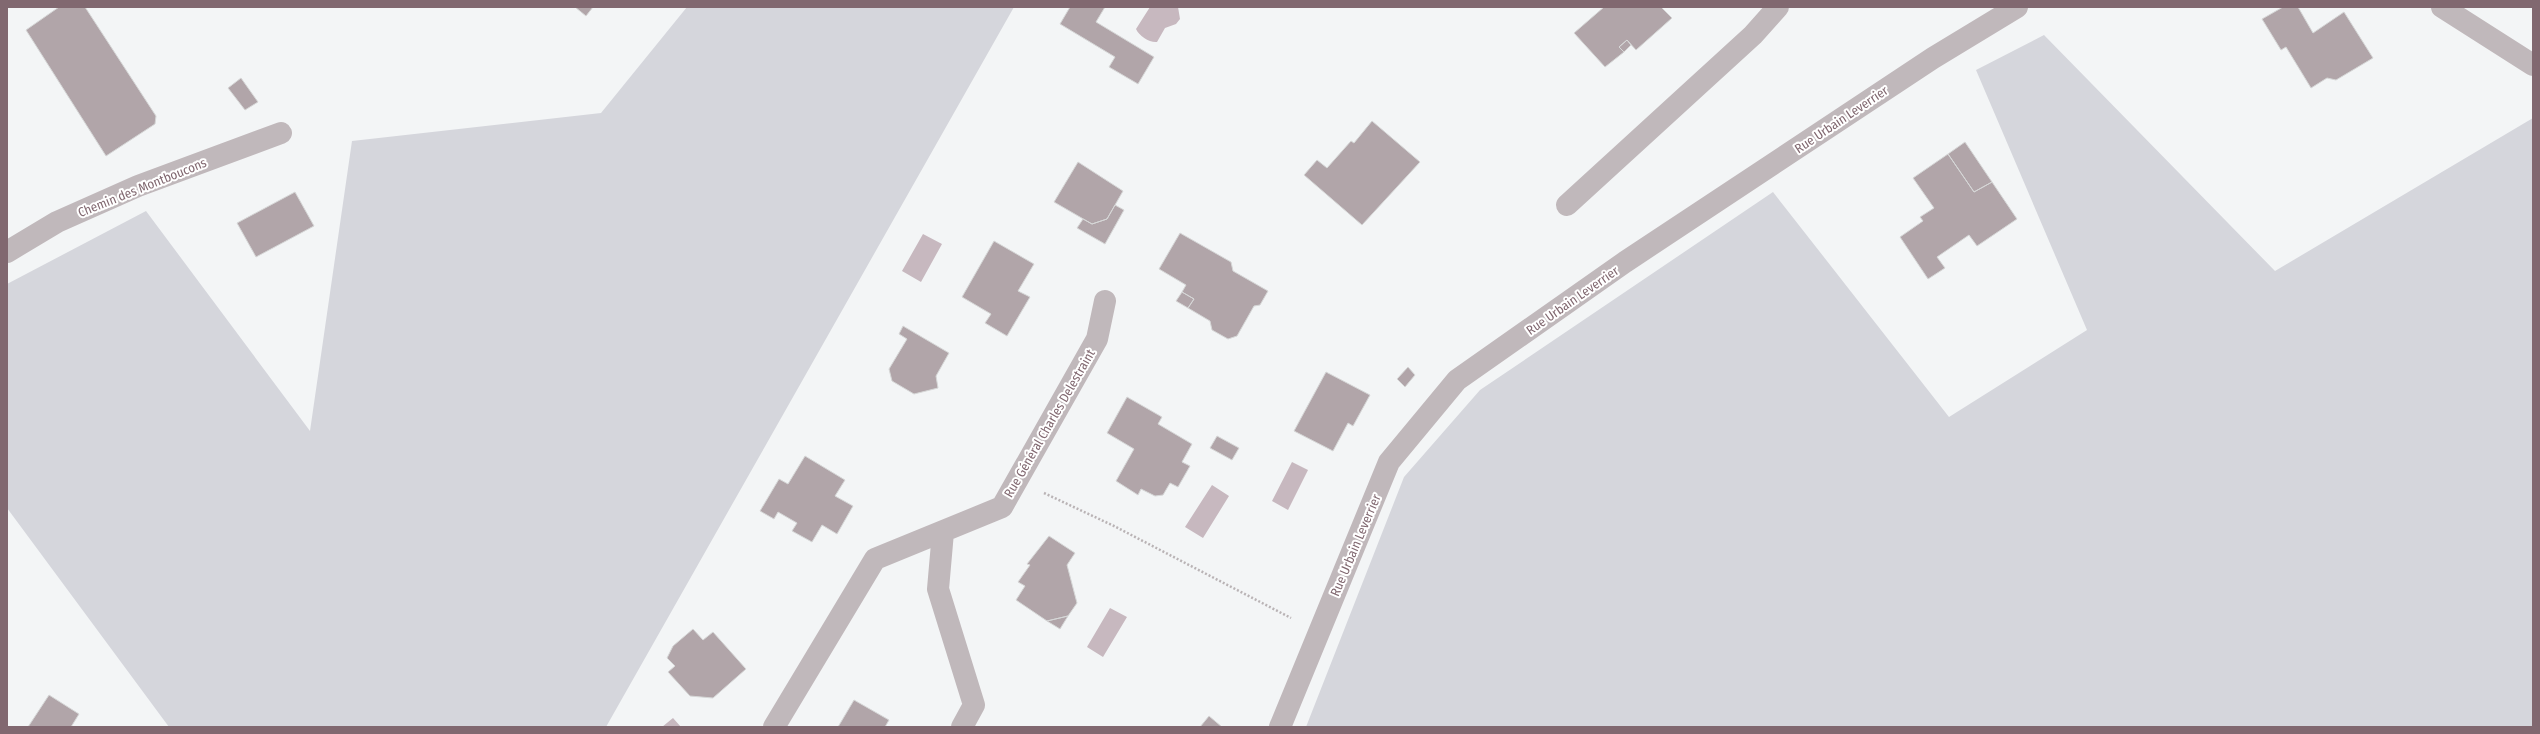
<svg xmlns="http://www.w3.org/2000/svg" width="2540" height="734" font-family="'Fira Sans Condensed',sans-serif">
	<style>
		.green { fill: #d5d6dc }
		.water { fill: #c7b8bf }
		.building { fill: #b1a5a9; stroke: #d6d7d7 }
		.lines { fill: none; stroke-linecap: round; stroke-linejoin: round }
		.path { stroke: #b9b3b5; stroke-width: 2.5; stroke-dasharray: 2 2; stroke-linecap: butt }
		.minor { stroke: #c0b8bb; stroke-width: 22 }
		.labels { text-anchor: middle; stroke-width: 4; stroke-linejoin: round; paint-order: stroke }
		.street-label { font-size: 13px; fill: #816870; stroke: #fff }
	</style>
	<rect width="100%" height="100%" fill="#f3f5f6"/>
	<!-- green -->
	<path class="green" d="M687 7H1014L606 727H169L7 508V284L146 211 310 431 352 141 601 113Z
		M2044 35 2275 271 2533 118V727H1306L1404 477 1480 390 1773 192 1949 417 2087 330 1976 70Z"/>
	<!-- water -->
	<path class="water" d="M1150 7H1178L1180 19 1176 24 1165 28 1157 42C1150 43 1139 36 1136 29Z
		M923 234 942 244 921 282 902 271Z
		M1292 462 1308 470 1288 510 1272 501Z
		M1212 485 1229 496 1203 538 1185 527Z
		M1110 608 1127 617 1103 657 1087 647Z
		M673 718 681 727H662Z"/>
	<!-- building -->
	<path class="building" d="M59 7H85L156 116 155 124 106 156 26 30Z
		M575 7H593L586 16Z
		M1070 7H1105L1096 22 1154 57 1138 84 1109 67 1115 57 1060 24Z
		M1604 7H1661L1672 18 1636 50 1627 40 1619 47 1624 52 1605 67 1574 33Z
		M2283 7H2298L2313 33 2344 12 2373 58 2336 80 2327 78 2311 88 2286 47 2281 50 2262 19Z
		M1627 40 1631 45 1624 52 1619 47Z
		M241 78 258 102 245 110 228 88Z
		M1372 121 1420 162 1362 225 1304 175 1317 160 1327 168 1351 141 1354 143Z
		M1965 142 1992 182 1974 192 1948 154Z
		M1948 154 1974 192 1992 182 2017 219 1977 246 1969 235 1937 257 1945 268 1928 279 1900 237 1923 221 1920 217 1934 208 1913 178Z
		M1078 162 1123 191 1107 219 1092 224 1054 202Z
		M295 192 314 226 256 257 237 223Z
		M1115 205 1124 210 1105 244 1077 228 1083 219 1092 224 1107 219Z
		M1180 233 1231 262 1233 271 1268 291 1260 305 1254 306 1237 336 1228 339 1212 330 1210 321 1188 308 1194 299 1182 292 1186 285 1159 269Z
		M994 241 1034 264 1018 291 1030 297 1007 336 985 323 991 314 962 297Z
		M1182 292 1194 299 1188 308 1176 301Z
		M903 326 949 353 936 376 938 388 914 394 892 381 889 369 907 339 899 334Z
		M1408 367 1415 375 1405 387 1397 379Z
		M1326 372 1370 395 1353 426 1348 423 1333 451 1294 431Z
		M1127 397 1162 417 1158 424 1192 444 1182 462 1190 466 1178 487 1170 483 1163 495 1155 496 1141 489 1138 495 1116 481 1134 449 1107 433Z
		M1217 436 1239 448 1232 460 1210 448Z
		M805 456 845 480 835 496 853 506 837 534 822 525 812 542 792 531 797 523 778 512 774 519 760 511 779 479 788 484Z
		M1049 536 1075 553 1067 565 1077 603 1068 616 1047 621 1016 600 1025 586 1018 582 1030 565 1027 564Z
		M1068 616 1060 629 1047 621Z
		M693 629 703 640 713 632 746 669 713 698 690 696 668 672 675 666 667 658 673 646Z
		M49 695 79 714 71 727H28Z
		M854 700 889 720 885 727H838Z
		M1209 716 1222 727H1200Z"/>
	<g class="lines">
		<!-- path -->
		<path class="path" d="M1044 493 1114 526 1291 618"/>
		<!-- minor -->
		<path class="minor" d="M2442 7 2533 65
			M1567 205 1753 35 1778 7
			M7 252 57 222 138 186 281 133
			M943 532 938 589 974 705 962 727
			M774 727 875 559 1002 507 1097 339 1105 301
			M1280 727 1389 462 1457 380 1625 262 1933 58 2017 7"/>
	</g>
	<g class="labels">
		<!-- street labels -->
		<g class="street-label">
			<text transform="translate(1841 119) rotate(-34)" y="5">Rue Urbain Leverrier</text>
			<text transform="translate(142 187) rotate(-22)" y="5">Chemin des Montboucons</text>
			<text transform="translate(1572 300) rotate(-35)" y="5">Rue Urbain Leverrier</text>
			<text transform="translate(1049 423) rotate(-60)" y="5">Rue Général Charles Delestraint</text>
			<text transform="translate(1355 545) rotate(-67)" y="5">Rue Urbain Leverrier</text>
		</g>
	</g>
	<!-- border -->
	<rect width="2540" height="734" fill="none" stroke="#816870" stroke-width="16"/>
</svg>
